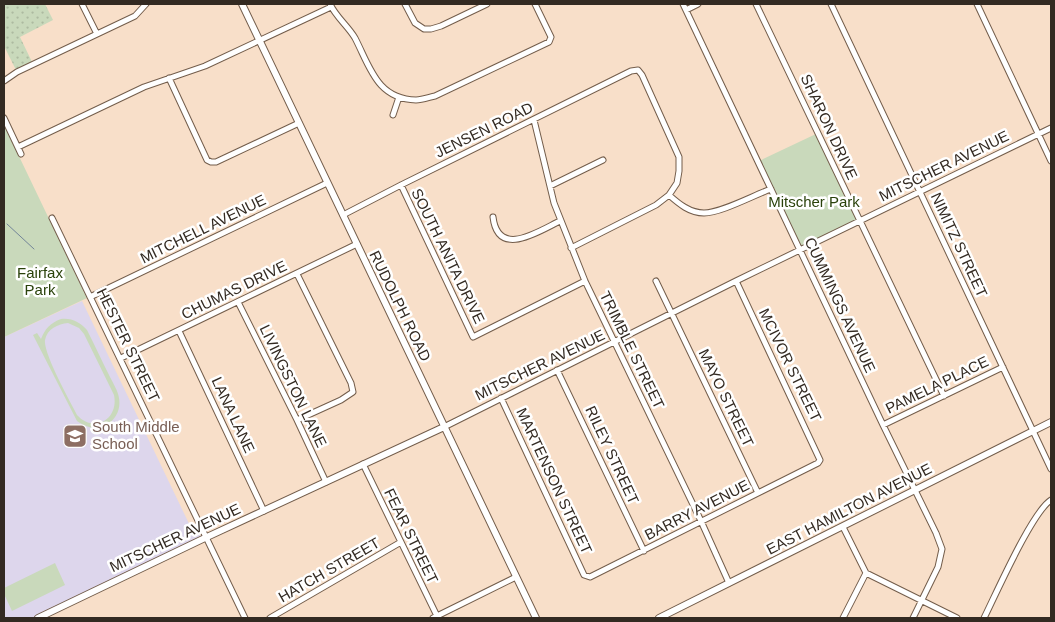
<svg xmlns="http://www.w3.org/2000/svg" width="1055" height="622" font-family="Helvetica,sans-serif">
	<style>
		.education { fill: #ddd6ec }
		.grass { fill: url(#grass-dots) }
		.park { fill: #c9d9bb; fill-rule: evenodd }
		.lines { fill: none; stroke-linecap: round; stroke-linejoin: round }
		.stream { stroke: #738598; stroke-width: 1 }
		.minor-casing { stroke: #735d4b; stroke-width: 7 }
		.tertiary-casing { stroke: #735d4b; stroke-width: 8 }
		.minor { stroke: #fff; stroke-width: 5 }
		.tertiary { stroke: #fff; stroke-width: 6 }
		.labels { text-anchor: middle; stroke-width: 5; stroke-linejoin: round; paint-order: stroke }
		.street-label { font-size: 15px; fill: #332a22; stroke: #fff }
		.park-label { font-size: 15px; fill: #2a420b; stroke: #fff }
		.education-label { font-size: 15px; fill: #785e54; stroke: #fff; text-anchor: start }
	</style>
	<defs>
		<pattern id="grass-dots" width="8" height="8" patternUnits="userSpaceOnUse" patternTransform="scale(1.25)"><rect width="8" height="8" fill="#c9d9bb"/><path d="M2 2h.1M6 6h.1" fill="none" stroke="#adbaa0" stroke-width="1.8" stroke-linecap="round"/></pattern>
	</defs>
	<rect width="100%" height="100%" fill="#f8dfc9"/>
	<!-- education -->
	<path class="education" d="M82 301 194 534 207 537 37 618H4V337Z"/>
	<!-- grass -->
	<path class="grass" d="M4 4H45L53 20 20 37 33 64 17 72 4 46Z"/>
	<!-- park -->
	<path class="park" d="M4 125 87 298 4 337Z
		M818 133 859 220 800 250 759 161Z
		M61 319C73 318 79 322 87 330 95 346 102 361 110 377 113 383 118 391 119 398 121 409 116 420 106 425 96 431 86 427 77 421L33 335 37 333 41 339C45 329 50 323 61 319ZM68 323 79 328 84 334 114 395C119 419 94 434 77 415 70 401 43 353 45 340 47 329 58 324 68 323Z
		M55 563 65 585 12 611 4 594V588Z"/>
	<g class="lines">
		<!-- stream -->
		<path class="stream" d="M7 224 34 249"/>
		<!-- minor casing -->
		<g class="minor-casing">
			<path id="minor" d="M82 4 97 34
				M330 4C336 17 348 26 355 38 370 67 377 99 416 100 422 100 430 97 435 96L549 42 551 37 535 4
				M405 4 415 23 424 29H431L441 26 487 4
				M683 4 883 425 936 533 942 549 938 567 913 618
				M756 4 944 396
				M831 4 1051 469
				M977 4 1051 161
				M686 10 698 4
				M169 78 207 160 211 162H216L299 123
				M4 81 17 72 135 16 146 4
				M393 115 399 97
				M4 118 21 154
				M534 120 554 203 585 281 701 521 729 583
				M18 147 144 87 205 66 331 7
				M401 185 473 337 585 281
				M550 186 603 160
				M669 195C679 204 690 213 704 213 721 213 754 195 771 189
				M343 215 401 185 631 71 638 70 642 75 679 157V171L677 183 669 195 656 205 571 248
				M493 217C498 259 539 231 560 221
				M52 218 245 618
				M297 274 351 383 353 392 341 400 297 420
				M656 281 758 493
				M90 297 327 183
				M238 302 297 420 326 482
				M179 331 264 511
				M121 358 357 244
				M557 370 644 551
				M501 398 584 575 590 577 818 463 820 460 736 281
				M883 425 1003 367
				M444 427 736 281 1051 128
				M363 464 438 618
				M843 527 866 573 957 618
				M270 618 401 542
				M433 618 516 577
				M843 618 866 573
				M984 618C996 594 1032 512 1051 500"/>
		</g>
		<!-- tertiary casing -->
		<g class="tertiary-casing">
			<path id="tertiary" d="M242 4 536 618
				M38 618 207 537 444 427
				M659 618 1051 422"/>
		</g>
		<!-- minor -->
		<use href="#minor" class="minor"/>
		<!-- tertiary -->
		<use href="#tertiary" class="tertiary"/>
	</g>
	<!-- icons -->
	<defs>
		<g id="school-square" transform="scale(1.25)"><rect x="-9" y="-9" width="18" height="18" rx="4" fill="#8d6e63" stroke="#fff"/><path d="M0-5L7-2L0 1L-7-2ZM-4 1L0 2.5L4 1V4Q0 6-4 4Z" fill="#fff"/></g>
	</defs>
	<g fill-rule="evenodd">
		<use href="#school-square" x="75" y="436"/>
	</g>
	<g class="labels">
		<!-- street labels -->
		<g class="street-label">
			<text transform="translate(829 127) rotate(65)" y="5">SHARON DRIVE</text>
			<text transform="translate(484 130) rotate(-26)" y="5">JENSEN ROAD</text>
			<text transform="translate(944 166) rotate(-26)" y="5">MITSCHER AVENUE</text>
			<text transform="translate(203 229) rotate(-26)" y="5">MITCHELL AVENUE</text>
			<text transform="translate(959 245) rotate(65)" y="5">NIMITZ STREET</text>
			<text transform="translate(448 256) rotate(64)" y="5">SOUTH ANITA DRIVE</text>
			<text transform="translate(234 290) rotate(-26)" y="5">CHUMAS DRIVE</text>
			<text transform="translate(840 305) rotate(65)" y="5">CUMMINGS AVENUE</text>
			<text transform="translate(400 306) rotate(64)" y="5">RUDOLPH ROAD</text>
			<text transform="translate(128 345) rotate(64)" y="5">HESTER STREET</text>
			<text transform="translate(632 350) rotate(64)" y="5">TRIMBLE STREET</text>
			<text transform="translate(540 365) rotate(-26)" y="5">MITSCHER AVENUE</text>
			<text transform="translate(790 365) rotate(64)" y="5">MCIVOR STREET</text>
			<text transform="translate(937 385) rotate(-26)" y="5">PAMELA PLACE</text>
			<text transform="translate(293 386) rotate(64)" y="5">LIVINGSTON LANE</text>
			<text transform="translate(726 398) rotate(64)" y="5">MAYO STREET</text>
			<text transform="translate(233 415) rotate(65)" y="5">LANA LANE</text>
			<text transform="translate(612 455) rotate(65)" y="5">RILEY STREET</text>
			<text transform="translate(554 481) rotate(65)" y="5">MARTENSON STREET</text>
			<text transform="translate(849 509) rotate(-27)" y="5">EAST HAMILTON AVENUE</text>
			<text transform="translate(697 510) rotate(-27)" y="5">BARRY AVENUE</text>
			<text transform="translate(411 536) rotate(64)" y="5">FEAR STREET</text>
			<text transform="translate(175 538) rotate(-25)" y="5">MITSCHER AVENUE</text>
			<text transform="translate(329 570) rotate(-30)" y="5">HATCH STREET</text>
		</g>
		<!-- park labels -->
		<g class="park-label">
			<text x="814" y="207">Mitscher Park</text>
			<text x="40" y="278">Fairfax<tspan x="40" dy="17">Park</tspan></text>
		</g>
		<!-- education labels -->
		<g class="education-label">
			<text x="92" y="432">South Middle<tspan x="92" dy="17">School</tspan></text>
		</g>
	</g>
	<!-- border -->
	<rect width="1055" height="622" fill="none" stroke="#332a22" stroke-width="10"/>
</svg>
